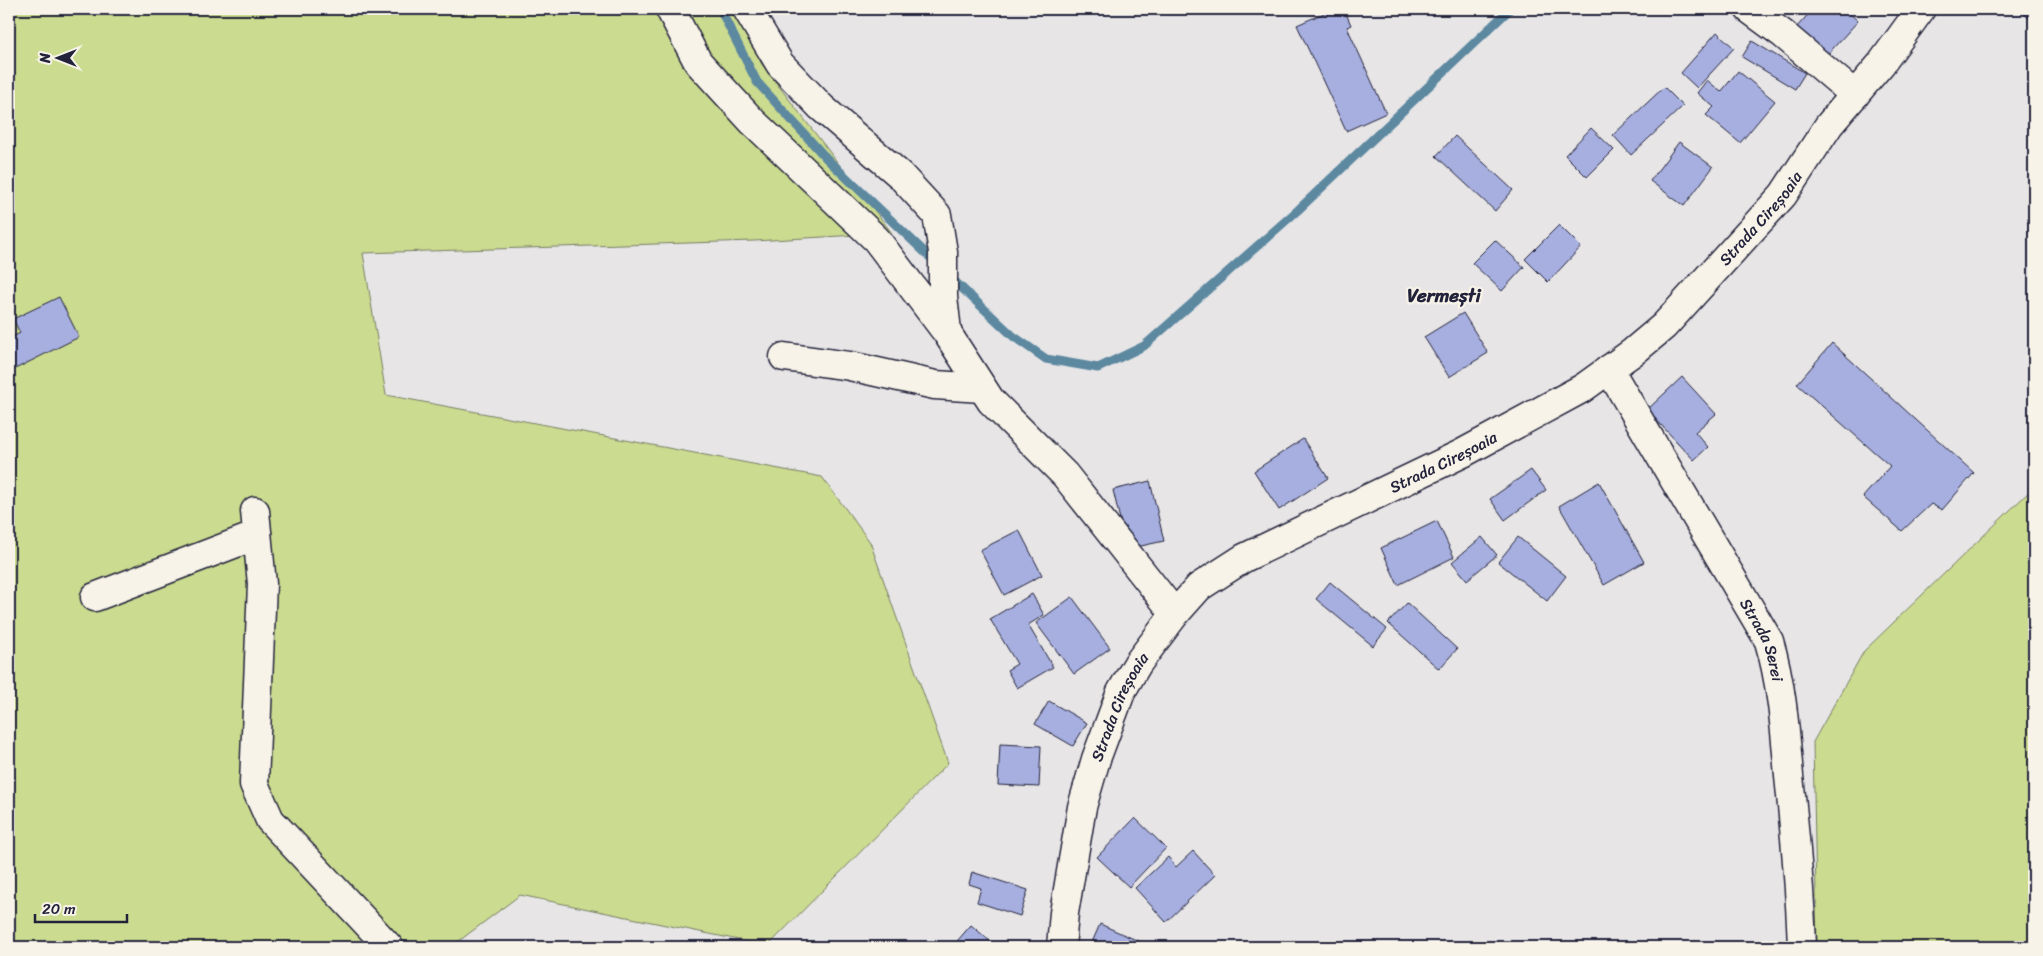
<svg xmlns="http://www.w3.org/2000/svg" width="2043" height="956" font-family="Sriracha,sans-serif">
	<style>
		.green { fill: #cbdb8f; stroke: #767e65 }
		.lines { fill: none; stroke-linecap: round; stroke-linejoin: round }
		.stream { stroke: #5c88a0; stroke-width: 9 }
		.building { fill: #a6afdf; stroke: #22223b }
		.minor-casing { stroke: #22223b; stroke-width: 31 }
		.minor { stroke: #f7f3e8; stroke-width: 28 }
		.labels { text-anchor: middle; stroke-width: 4.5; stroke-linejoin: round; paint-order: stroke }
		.street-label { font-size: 16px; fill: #22223b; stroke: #f7f3e8 }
		.quarter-label { font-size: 19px; font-weight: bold; fill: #22223b; stroke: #f7f3e8 }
	</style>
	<rect width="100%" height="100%" fill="#e7e5e6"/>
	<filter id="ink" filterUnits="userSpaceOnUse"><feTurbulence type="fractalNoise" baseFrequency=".02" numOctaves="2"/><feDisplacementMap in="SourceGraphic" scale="10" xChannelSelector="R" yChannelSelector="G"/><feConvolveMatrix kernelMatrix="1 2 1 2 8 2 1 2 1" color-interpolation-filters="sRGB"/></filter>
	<g filter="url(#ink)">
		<!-- green -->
		<path class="green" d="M9 9H742L761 63 892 233 754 241 363 253 386 395 822 477 870 542 948 763 768 946 520 895 451 947H9Z
			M2034 487V947H1817L1813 742 1864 651Z"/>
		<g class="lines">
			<!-- stream -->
			<path class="stream" d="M720 9 757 82 827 159 936 263
				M949 276 1013 336 1046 359 1098 368 1144 346 1298 210 1510 9"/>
		</g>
		<!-- building -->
		<path class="building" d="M1333 9H1344L1351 25 1347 27 1386 113 1346 131 1297 25Z
			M1813 9H1845L1858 21 1826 56 1796 28Z
			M2019 9H2034V23Z
			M1717 32 1734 48 1697 88 1681 73Z
			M1752 41 1805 73 1795 89 1742 57Z
			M1738 71 1775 101 1740 143 1706 115 1714 107 1697 93 1707 80 1721 92Z
			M1664 87 1683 106 1631 155 1613 135Z
			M1591 128 1614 150 1587 177 1565 155Z
			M1455 136 1513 190 1495 211 1436 156Z
			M1679 142 1713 167 1684 206 1650 181Z
			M1559 225 1581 247 1548 282 1525 259Z
			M1495 240 1524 267 1502 291 1472 263Z
			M59 297 79 337 13 370 9 362V339L20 333 13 319Z
			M1463 313 1488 353 1449 377 1424 337Z
			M1832 343 1974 473 1942 510 1931 504 1902 531 1863 497 1890 466 1797 384Z
			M1682 377 1716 414 1695 432 1708 447 1694 460 1647 410Z
			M1303 439 1328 478 1279 510 1254 471Z
			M1531 470 1546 490 1505 520 1490 499Z
			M1150 481 1164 541 1127 549 1113 490Z
			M1599 482 1644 562 1604 585 1559 506Z
			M1437 521 1454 557 1398 585 1381 548Z
			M1019 530 1042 575 1004 595 980 550Z
			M1482 537 1497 555 1467 580 1452 562Z
			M1518 537 1566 576 1547 601 1498 562Z
			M1330 582 1387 629 1373 646 1316 599Z
			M1032 594 1044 615 1028 625 1053 667 1017 688 1007 670 1017 664 990 619Z
			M1072 597 1110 648 1074 674 1036 623Z
			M1407 603 1457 649 1439 669 1388 623Z
			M1049 701 1087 723 1073 746 1035 724Z
			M1000 744 1041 746 1039 787 998 785Z
			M1135 818 1166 848 1129 887 1097 857Z
			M1193 851 1215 875 1166 922 1135 888 1168 857 1176 867Z
			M972 872 1028 890 1020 916 977 902 981 888 969 884Z
			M1100 924 1152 947H1090Z
			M971 925 997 947H952Z"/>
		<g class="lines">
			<!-- minor casing -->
			<g class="minor-casing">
				<g id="minor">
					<path d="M670 9 698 62 752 121 876 239 947 333 991 401 1065 475 1175 614"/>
					<path d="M747 9 780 64 821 107 900 175 937 215 943 252V297L947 331"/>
					<path d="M1749 9 1783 34 1855 95"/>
					<path d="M784 357 850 366 935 385 982 388"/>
					<path id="s1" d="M1609 369 1769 641C1782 685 1785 730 1789 776 1795 833 1800 890 1802 947"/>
					<path d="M255 511 262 584 254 784 270 820 389 947"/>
					<path d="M95 597 257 535"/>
					<path id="s2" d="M1061 947 1064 913 1082 807 1096 759 1121 692 1138 663 1175 614 1199 587 1244 558 1463 453 1583 388 1633 352 1664 326 1783 195 1829 125 1881 64 1921 9"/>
				</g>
			</g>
			<!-- minor -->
			<use href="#minor" class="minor"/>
		</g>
	</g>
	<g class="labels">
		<!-- street labels -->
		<g class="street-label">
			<text dy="6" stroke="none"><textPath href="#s2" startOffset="1074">Strada Cireșoaia</textPath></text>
			<text dy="6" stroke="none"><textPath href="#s2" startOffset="669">Strada Cireșoaia</textPath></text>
			<text dy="6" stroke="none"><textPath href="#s1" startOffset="312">Strada Serei</textPath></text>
			<text dy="6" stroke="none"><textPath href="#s2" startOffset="249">Strada Cireșoaia</textPath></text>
		</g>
		<!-- quarter labels -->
		<g class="quarter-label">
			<text x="1444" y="302">Vermești</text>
		</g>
	</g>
	<!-- margin -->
	<rect width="2043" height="956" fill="none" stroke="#f7f3e8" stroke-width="30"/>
	<rect x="15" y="15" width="2013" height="926" fill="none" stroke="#22223b" stroke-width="2" filter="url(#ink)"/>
	<!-- north arrow -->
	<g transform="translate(58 58) rotate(270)" stroke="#f7f3e8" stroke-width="4" paint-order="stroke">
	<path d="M0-4L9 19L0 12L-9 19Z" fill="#22223b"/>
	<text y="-8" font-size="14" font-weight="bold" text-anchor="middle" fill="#22223b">N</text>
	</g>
	<!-- scale -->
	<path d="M35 914v8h92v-8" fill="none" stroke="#22223b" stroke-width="2.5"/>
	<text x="42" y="914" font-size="15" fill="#22223b" stroke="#f7f3e8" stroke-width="4" paint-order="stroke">20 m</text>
</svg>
